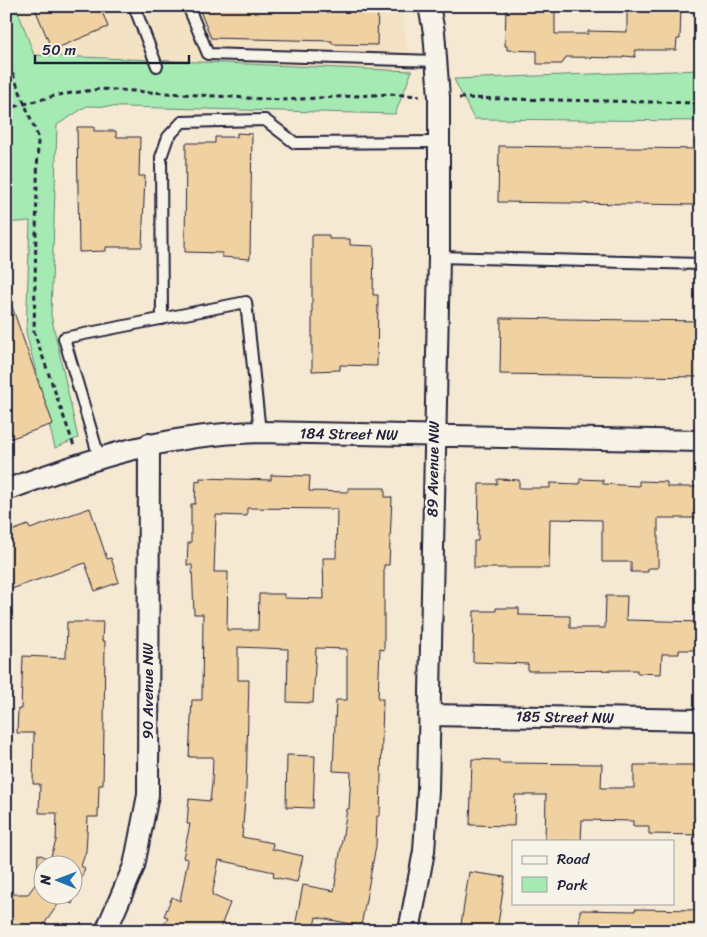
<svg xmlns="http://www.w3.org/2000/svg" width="707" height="937" font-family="Sriracha,sans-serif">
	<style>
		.built { fill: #f4e2c4 }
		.green { fill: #a5e9b3; stroke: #648677 }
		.building { fill: #f0d1a2; stroke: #22223b; fill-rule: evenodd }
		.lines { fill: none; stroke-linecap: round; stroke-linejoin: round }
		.lane-casing { stroke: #22223b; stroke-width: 14 }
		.street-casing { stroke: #22223b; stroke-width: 24 }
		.path { stroke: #22223b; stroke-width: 3; stroke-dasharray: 5 4; stroke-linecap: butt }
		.lane { stroke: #f7f3e8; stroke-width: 10 }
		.street { stroke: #f7f3e8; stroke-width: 20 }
		.labels { text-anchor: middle; stroke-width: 5; stroke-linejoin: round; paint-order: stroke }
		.street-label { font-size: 15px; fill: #22223b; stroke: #f7f3e8 }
	</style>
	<rect width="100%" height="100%" fill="#f5e9d3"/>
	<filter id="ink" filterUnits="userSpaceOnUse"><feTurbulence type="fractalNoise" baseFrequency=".02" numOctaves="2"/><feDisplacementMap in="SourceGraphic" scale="10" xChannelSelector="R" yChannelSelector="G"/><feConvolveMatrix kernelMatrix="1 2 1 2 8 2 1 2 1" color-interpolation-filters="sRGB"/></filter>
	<g filter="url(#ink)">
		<!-- built -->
		<path class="built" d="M16 6H400L412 71 34 55Z"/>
		<!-- green -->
		<path class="green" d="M6 6H16L34 55 412 71 395 114 87 106 57 125 51 315 78 438 55 448 26 332 30 221 6 223Z
			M701 70V121L474 119 454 79Z"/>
		<!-- building -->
		<path class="building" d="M34 6H100L108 27 52 50Z
			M198 6H378L377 45 332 44V41L211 38Z
			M506 6H555V34H588V31L627 32V6H681L680 39H677L676 50H635V57L624 56 623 58 566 57 562 64H537V51L507 50V46H505Z
			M77 127H94V131H116V137H140L139 176H145L142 247H106V251L79 252Z
			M237 133 252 134 250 259 222 257V253L185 252 186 143H215V137H237Z
			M499 146 701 149 700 205 498 202Z
			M312 235H329V239H350V245L374 246 373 295H378L377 366 340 365V370L312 371Z
			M9 298 53 424 12 438 6 421V299Z
			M501 318 701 321V377L500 374Z
			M271 475 310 476 309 491 348 492V488H385V497H392L389 565H384V650L380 649 378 699H383L380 816H377L376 846 361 926 316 917 313 931 295 927 303 885 334 891 347 809H349L351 772 333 771 336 700H347V649L316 648 313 703 287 702 288 649 238 647V680H249L246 787 242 837 273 843 272 849 303 856 297 882 273 877 274 872 219 860 212 895 230 903 219 931H161L168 917 164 916 172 897 180 901 188 859 183 858 190 824H187L189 799 210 801 212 784 213 757H189L192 700H202L203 614H194L192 565H187L188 543H191V504H195L196 481 200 482V478L271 480ZM247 508 337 509 336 558H323L324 599 284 598V594H259L258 630H227L228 572H214L216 515 247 516Z
			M497 479 519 480V488H550V483L580 484V479L603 480V484L639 486V481L667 482V487H701V518H658V568H648V572H631V562H602V520L550 519 549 568H474V541H478L479 484H497Z
			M90 508 107 559 111 558 119 582 95 591 85 563 6 591V533L28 525 30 529Z
			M606 596H627L626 620 701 622V650H679V654H662L661 674 637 673V670L528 671V664L473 662 474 611H496V608H519V615L570 616V628H605Z
			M67 622H103L102 641H105L104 728 103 785H99L98 817H88L86 851 81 866 85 868 72 904 62 899 39 931H12L6 927V894H28L37 882 38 854 50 859 56 841 57 813H39L40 784H33L34 733H17L18 709H21L23 656 66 658ZM42 864H72V894H42Z
			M287 755 315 756 313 808 286 807Z
			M472 759 499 760V763L602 764 601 788H634V765H701V835L649 834V826H633V821L582 820 581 841H545L546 795H515L514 826 470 825Z
			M469 872 505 877 497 931H460Z
			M635 909 701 910V931H579L580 910 635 911Z"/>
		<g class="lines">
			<!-- lane casing -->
			<g class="lane-casing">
				<path id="lane" d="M134 6 157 66
					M188 6 208 54 436 61
					M439 257 701 264
					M162 319 161 157 168 137 182 122 265 120 295 143 439 142
					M99 457 64 338 246 302 260 432"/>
			</g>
			<!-- street casing -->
			<g class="street-casing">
				<path id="street" d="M6 490C93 458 166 434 260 432L701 441
					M429 715 701 720
					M106 931 134 866 148 795 149 444
					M409 931 424 851 428 790 439 257V97L434 32 429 6"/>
			</g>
			<!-- path -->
			<path class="path" d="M6 57 38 137 34 332 74 446
				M459 98 701 103
				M6 109 58 95 100 89 281 100 389 94 420 96"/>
			<!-- lane -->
			<use href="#lane" class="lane"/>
			<!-- street -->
			<use href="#street" class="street"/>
		</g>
	</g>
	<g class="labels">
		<!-- street labels -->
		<g class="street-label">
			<text transform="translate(349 434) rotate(1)" y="5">184 Street NW</text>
			<text transform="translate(433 469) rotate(-89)" y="5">89 Avenue NW</text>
			<text transform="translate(148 691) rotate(-90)" y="5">90 Avenue NW</text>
			<text transform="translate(565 717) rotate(1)" y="5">185 Street NW</text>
		</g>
	</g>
	<!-- margin -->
	<rect width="707" height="937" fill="none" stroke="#f7f3e8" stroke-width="25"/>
	<rect x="12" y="12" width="682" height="912" fill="none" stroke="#22223b" stroke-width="2" filter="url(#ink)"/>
	<!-- legend -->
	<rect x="512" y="840" width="162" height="65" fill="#f7f3e8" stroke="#a29fa3"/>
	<rect x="522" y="856" width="25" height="8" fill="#f7f3e8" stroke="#a29fa3"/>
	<text x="557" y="864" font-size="15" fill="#22223b">Road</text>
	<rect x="522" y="877" width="25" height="15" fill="#a5e9b3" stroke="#a29fa3"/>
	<text x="557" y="890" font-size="15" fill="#22223b">Park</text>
	<!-- north arrow -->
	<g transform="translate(58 880) rotate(271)"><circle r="24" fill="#f7f3e8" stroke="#a29fa3"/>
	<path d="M0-4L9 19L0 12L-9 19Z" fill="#1f6fb2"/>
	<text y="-8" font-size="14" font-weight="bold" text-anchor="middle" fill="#22223b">N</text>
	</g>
	<!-- scale -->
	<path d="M35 55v8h154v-8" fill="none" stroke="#22223b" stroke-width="2.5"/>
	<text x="42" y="55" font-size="15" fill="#22223b" stroke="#f7f3e8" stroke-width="4" paint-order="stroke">50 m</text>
</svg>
